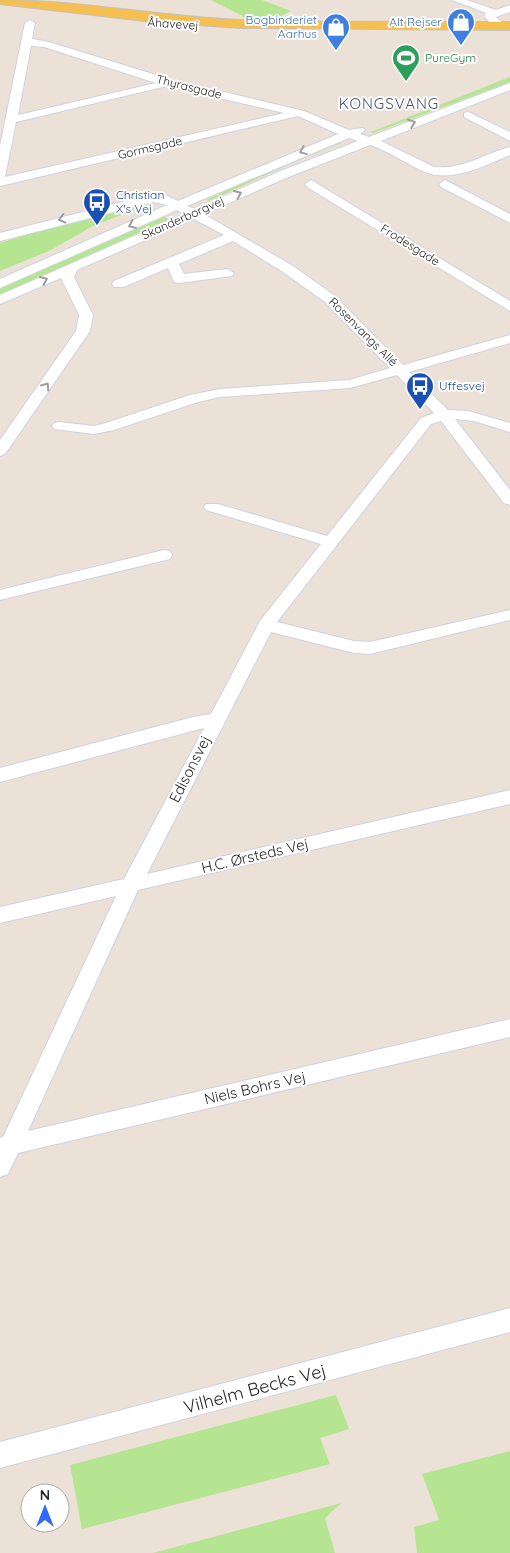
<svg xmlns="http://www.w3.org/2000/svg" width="510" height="1553" font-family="Quicksand,sans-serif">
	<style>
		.green { fill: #b5e590 }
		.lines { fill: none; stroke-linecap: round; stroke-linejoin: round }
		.minor-casing { stroke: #cdd3e1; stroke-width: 2 }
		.major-casing { stroke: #c3c3c3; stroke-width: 2 }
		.minor { fill: #fff; fill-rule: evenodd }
		.major { fill: #f6c051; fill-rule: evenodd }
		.oneway { stroke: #9e9e9e }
		.labels { text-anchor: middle; stroke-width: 4; stroke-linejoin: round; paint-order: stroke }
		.far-shop-label { font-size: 12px; fill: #366cbe; stroke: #fff; text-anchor: end }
		.far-street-label { font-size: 12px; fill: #272727; stroke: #fff }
		.far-leisure-label { font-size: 12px; fill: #27864d; stroke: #fff; text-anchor: start }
		.far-transit-label { font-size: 12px; fill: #164399; stroke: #fff; text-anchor: start }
		.far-quarter-label { font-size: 15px; letter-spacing: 1px; fill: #465479; stroke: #fff }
		.street-label { font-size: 15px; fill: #272727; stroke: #fff }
		.near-street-label { font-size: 18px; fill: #272727; stroke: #fff }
	</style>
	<rect width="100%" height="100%" fill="#ebe1d7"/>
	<!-- green -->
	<path class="green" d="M211 0H262L291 11 273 20 245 19 241 15Z
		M510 77V82L373 133 371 132Z
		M339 141 341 143 294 162 209 201 206 200 289 161Z
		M147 203H151L93 226 49 251 0 271V243L25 235Z
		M164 217 169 219 0 295V288Z
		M336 1395 349 1429 320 1438 330 1464 82 1529 70 1465Z
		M510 1451V1553H417L414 1527 439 1520 422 1474Z
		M341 1503 325 1518 335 1553H153Z"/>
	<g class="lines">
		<!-- minor casing -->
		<g class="minor-casing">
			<path id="minor" d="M452 0H467L496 10 510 5V12L496 17 506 26 505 28C496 30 489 22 484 16L486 13Z
				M30 20 35 23 32 39 49 42 169 79 304 111 349 130 363 128 365 130 360 134 369 137 510 83V90L381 141 434 167C463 170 483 154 510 147V155C486 165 452 183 425 172 406 164 389 151 370 145L286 178 204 214 293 266 335 296 403 365 510 335V343L409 372 448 410 468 411 510 423V432L474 421 455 419 510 490V505L504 503 441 421 431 424 277 622 354 641 370 642 510 610V620L370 654 354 653 271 632 147 874 510 790V804L138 890 28 1131 510 1019V1037L18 1153 8 1174 0 1177V1138L3 1137 116 896 0 923V907L124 879 204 728 0 782V768L193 717 211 714 260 621 321 544 206 510 204 507 206 504H218L327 536 421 418 434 413 397 375 350 388 220 397 198 402 114 430 94 434 54 429 52 426 54 423 59 422 94 426 106 423 190 395 220 389 349 380 390 368 325 302 283 272 233 241 179 264 184 274 227 269 234 273 232 276 179 283 174 282 168 268 124 287H114L112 284 114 281 224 235 194 219 77 270 74 277 93 315 90 331 5 454 0 456V440L76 331 79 315 61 278 0 304V295L184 214 177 210 0 288V279L167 205 153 202 0 241V233L153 194 166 195 178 201 338 134 298 116 0 186V146L25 23ZM31 46 44 47 156 83 18 115ZM167 86 284 113 5 177 16 122ZM349 138 358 141 278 172 195 209 187 206Z
				M468 112 510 132V141L464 117V113Z
				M311 180 510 301V311L307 187 305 184Z
				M445 180 510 214V223L441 187 439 184Z
				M164 550 170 551 172 555 170 559 0 600V590Z
				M510 1308V1332L0 1468V1442Z"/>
		</g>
		<!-- major casing -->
		<g class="major-casing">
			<path id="major" d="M0 0C81 0 161 17 241 20 331 23 421 21 510 22V30L241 28 153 22 0 4Z"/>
		</g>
		<!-- minor -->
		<use href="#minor" class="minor"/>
		<!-- major -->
		<use href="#major" class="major"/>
	</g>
	<!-- one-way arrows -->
	<defs><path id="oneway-chevron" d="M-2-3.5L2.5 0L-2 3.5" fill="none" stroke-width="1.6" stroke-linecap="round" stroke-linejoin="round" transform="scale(1.25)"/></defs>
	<g class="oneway">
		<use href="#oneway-chevron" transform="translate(412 123) rotate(-21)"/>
		<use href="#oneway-chevron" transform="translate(303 151) rotate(158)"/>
		<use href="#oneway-chevron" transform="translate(238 194) rotate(-24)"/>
		<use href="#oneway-chevron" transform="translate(62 219) rotate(166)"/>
		<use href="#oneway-chevron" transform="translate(132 225) rotate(156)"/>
		<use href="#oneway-chevron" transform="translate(44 280) rotate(-24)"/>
		<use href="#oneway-chevron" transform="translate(46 386) rotate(-55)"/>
	</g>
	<!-- icons -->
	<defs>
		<g id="shop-pin" transform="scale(1.4375)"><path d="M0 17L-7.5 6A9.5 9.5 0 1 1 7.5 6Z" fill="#3f7fe0" stroke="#fff"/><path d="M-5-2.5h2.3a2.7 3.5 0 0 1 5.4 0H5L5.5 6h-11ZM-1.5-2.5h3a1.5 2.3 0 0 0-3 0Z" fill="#fff"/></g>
		<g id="stadium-pin" transform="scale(1.4375)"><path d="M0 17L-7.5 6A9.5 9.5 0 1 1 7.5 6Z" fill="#2e9e5b" stroke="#fff"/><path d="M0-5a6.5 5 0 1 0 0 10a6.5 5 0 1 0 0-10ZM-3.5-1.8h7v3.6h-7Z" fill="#fff"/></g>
		<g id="bus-pin" transform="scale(1.4375)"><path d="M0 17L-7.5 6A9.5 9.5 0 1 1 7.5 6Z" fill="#1a4fb4" stroke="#fff"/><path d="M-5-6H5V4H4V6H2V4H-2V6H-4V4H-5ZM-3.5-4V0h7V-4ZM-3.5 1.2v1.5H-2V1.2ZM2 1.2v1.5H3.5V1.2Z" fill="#fff"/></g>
	</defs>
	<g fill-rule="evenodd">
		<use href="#shop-pin" x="461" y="22"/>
		<use href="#shop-pin" x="336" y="27"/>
		<use href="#stadium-pin" x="406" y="58"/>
		<use href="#bus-pin" x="97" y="202"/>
		<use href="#bus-pin" x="420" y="386"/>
	</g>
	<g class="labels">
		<!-- far-shop labels -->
		<g class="far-shop-label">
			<text x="317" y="24">Bogbinderiet<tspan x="317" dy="14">Aarhus</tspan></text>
			<text x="442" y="26">Alt Rejser</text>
		</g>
		<!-- far-street labels -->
		<g class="far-street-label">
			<text transform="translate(173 24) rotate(4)" y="4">Åhavevej</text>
			<text transform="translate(189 87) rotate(14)" y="4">Thyrasgade</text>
			<text transform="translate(150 148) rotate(-13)" y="4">Gormsgade</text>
			<text transform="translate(183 218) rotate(-24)" y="4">Skanderborgvej</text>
			<text transform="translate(410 245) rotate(32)" y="4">Frodesgade</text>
			<text transform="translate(363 332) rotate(45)" y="4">Rosenvangs Allé</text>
		</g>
		<!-- far-leisure labels -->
		<g class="far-leisure-label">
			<text x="425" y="62">PureGym</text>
		</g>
		<!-- far-transit labels -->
		<g class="far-transit-label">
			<text x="116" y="199">Christian<tspan x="116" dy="14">X's Vej</tspan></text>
			<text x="439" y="390">Uffesvej</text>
		</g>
		<!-- far-quarter labels -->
		<g class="far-quarter-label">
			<text x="389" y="109">KONGSVANG</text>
		</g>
		<!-- street labels -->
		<g class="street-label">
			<text transform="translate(190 769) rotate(-63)" y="5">Edisonsvej</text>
			<text transform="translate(255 856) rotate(-13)" y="5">H.C. Ørsteds Vej</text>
			<text transform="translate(255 1088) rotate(-13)" y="5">Niels Bohrs Vej</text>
		</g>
		<!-- near-street labels -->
		<g class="near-street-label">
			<text transform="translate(255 1389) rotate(-15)" y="6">Vilhelm Becks Vej</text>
		</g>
	</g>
	<!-- north arrow -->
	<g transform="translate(45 1508)"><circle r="24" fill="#ffffff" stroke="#a9a9a9"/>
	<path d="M0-4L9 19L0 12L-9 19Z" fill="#306aff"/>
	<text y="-8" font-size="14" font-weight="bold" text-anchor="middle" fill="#272727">N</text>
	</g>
</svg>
